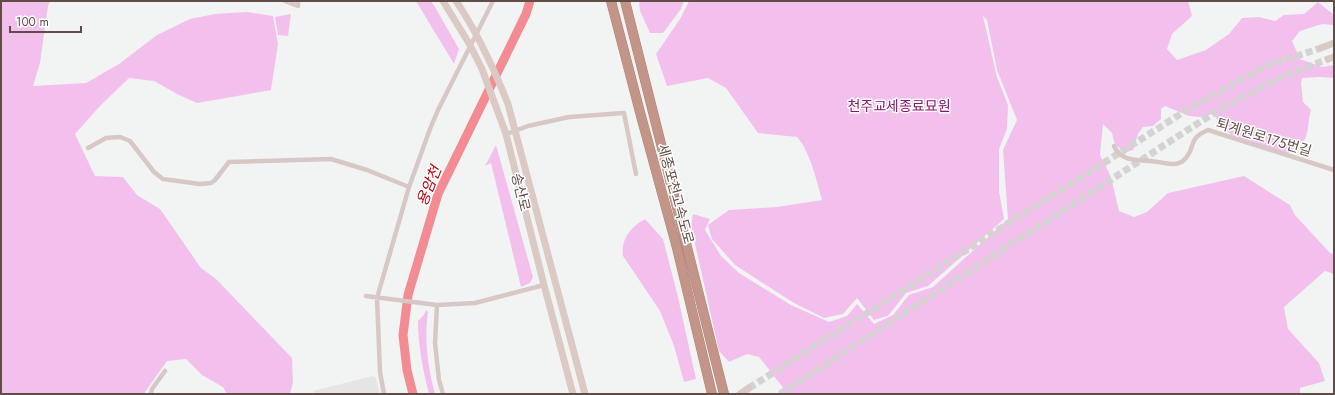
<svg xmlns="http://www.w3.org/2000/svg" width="1335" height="395" font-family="Jost,'Noto Sans KR',sans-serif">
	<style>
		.education { fill: #e4e5e4 }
		.green { fill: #f3c0ed }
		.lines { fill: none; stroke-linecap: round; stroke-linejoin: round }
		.river { stroke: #f28b92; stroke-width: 9 }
		.secondary-tunnel { stroke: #d5d3d2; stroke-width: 7; stroke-dasharray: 7 3.5; stroke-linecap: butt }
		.highway-casing { stroke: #af8173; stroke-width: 10 }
		.street { stroke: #d7c8c5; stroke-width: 4.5 }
		.secondary { stroke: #dbcac4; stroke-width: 7 }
		.highway { stroke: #c39588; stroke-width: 9 }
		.labels { text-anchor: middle; stroke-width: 3; stroke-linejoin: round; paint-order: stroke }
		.park-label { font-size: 14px; fill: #89126f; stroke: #fff }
		.street-label { font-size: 14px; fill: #614d48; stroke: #fff }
		.water-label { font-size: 15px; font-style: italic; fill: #b90410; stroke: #fff }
	</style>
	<rect width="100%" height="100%" fill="#f2f4f4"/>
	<!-- education -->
	<path class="education" d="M373 376 376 378 380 394H314L313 391Z"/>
	<!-- green -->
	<path class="green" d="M1 1H50L48 6 40 63 33 86 86 83 119 64 157 35 190 19 215 14 247 12 273 16 278 44 271 90 197 103 177 94 154 81 129 78 100 106 75 134 95 176 123 177 137 195 160 209 201 268 216 279 292 358 293 383 290 394H227L223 387 202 375 186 359 167 361 145 392V394H1Z
		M416 1H431L435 7 459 49 454 64Z
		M639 1H684L681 9 663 33H650L640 11Z
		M689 1H1188L1192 16 1172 34 1167 49 1177 60 1206 50 1229 34 1242 18 1259 17 1275 21 1284 15 1304 14 1318 2 1334 15V25L1322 24 1300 31 1292 41 1300 59 1322 67 1334 65V78L1320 77 1302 78 1301 83 1303 102 1311 110C1308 119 1309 132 1305 139 1300 145 1293 148 1288 154L1232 136 1213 114 1200 117 1189 116 1165 106 1161 109V119L1153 126 1143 127 1138 134 1133 150 1126 152 1115 145 1112 133 1103 124 1100 155 1111 177 1119 211 1134 217 1147 212 1168 193 1244 176 1290 205 1295 215 1330 253 1334 254V274L1325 271 1284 307 1288 329 1319 363 1325 381 1300 388V394H788L759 357 747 354 729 362 719 351 691 226 693 214 710 219 705 230 721 256 739 273 791 305 829 322 847 316 857 304 874 324 893 315 909 295 933 287 1008 219 1003 150 1017 120 997 70 987 20 983 16 997 77 1008 105 1007 129 999 149V191L1004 219 928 286 906 293 888 316 874 320 857 298 843 314 824 318 794 303 735 265 712 239 708 225 729 210 777 207 822 200C817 182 810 151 797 137L758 133 726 88 708 78 667 86 656 54 680 19Z
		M291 14 288 36 278 35 275 17Z
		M496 145 533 277 530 283 521 287 491 163 485 166Z
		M645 219 663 239 678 297 696 379 684 382 674 346 660 311 623 256C621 238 630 228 645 219Z
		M426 310 428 312C424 339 428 368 435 394H429C423 370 418 346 418 321L423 316Z"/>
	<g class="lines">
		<!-- river -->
		<path class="river" d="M413 394 407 370 403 335 408 295 438 194 526 14 530 1"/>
		<!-- secondary-tunnel -->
		<path class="secondary-tunnel" d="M749 388 1187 110 1244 78 1269 65 1321 48
			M780 394 1220 109 1282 77 1328 59"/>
		<!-- highway casing -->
		<g class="highway-casing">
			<path id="highway" d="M611 1 641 116 677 248 712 394
				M625 1 724 394"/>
		</g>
		<!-- street -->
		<path class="street" d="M285 1 298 6V1
			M506 134 528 126 569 117 624 113 636 174
			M1114 146C1122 164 1142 159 1158 162 1166 163 1176 167 1184 160 1197 148 1186 139 1208 130L1334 170
			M88 148 106 138 120 137 130 141 154 172 163 179 200 184 211 183 215 180 229 162 331 159 367 170 409 187
			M366 296 437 305
			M151 394 152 389 165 371
			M384 394 380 372 377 298 409 187 430 129 438 110 493 1
			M443 394 439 380 435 343 437 305 475 303 544 285"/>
		<!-- secondary -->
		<path class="secondary" d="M443 1 470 45 482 69 506 134 544 285 573 394
			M456 1C478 33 494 69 508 104L585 394
			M1321 48 1334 43
			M1328 59 1334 57
			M740 394 749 388"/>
		<!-- highway -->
		<use href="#highway" class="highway"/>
	</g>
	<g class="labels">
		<!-- park labels -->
		<g class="park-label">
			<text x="899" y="111">천주교세종료묘원</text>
		</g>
		<!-- street labels -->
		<g class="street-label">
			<text transform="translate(1264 137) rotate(17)" y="5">퇴계원로175번길</text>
			<text transform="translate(521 192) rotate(76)" y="5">송산로</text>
			<text transform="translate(676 194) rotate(75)" y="5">세종포천고속도로</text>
		</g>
		<!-- water labels -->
		<g class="water-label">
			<text transform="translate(429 186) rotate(-68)" y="5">용암천</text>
		</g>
	</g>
	<!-- border -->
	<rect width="1335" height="395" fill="none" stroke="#614d48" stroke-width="4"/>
	<!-- scale -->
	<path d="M10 26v6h71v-6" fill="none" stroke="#614d48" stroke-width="2"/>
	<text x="16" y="26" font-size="12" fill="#614d48" stroke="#ffffff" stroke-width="3" paint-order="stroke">100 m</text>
</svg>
